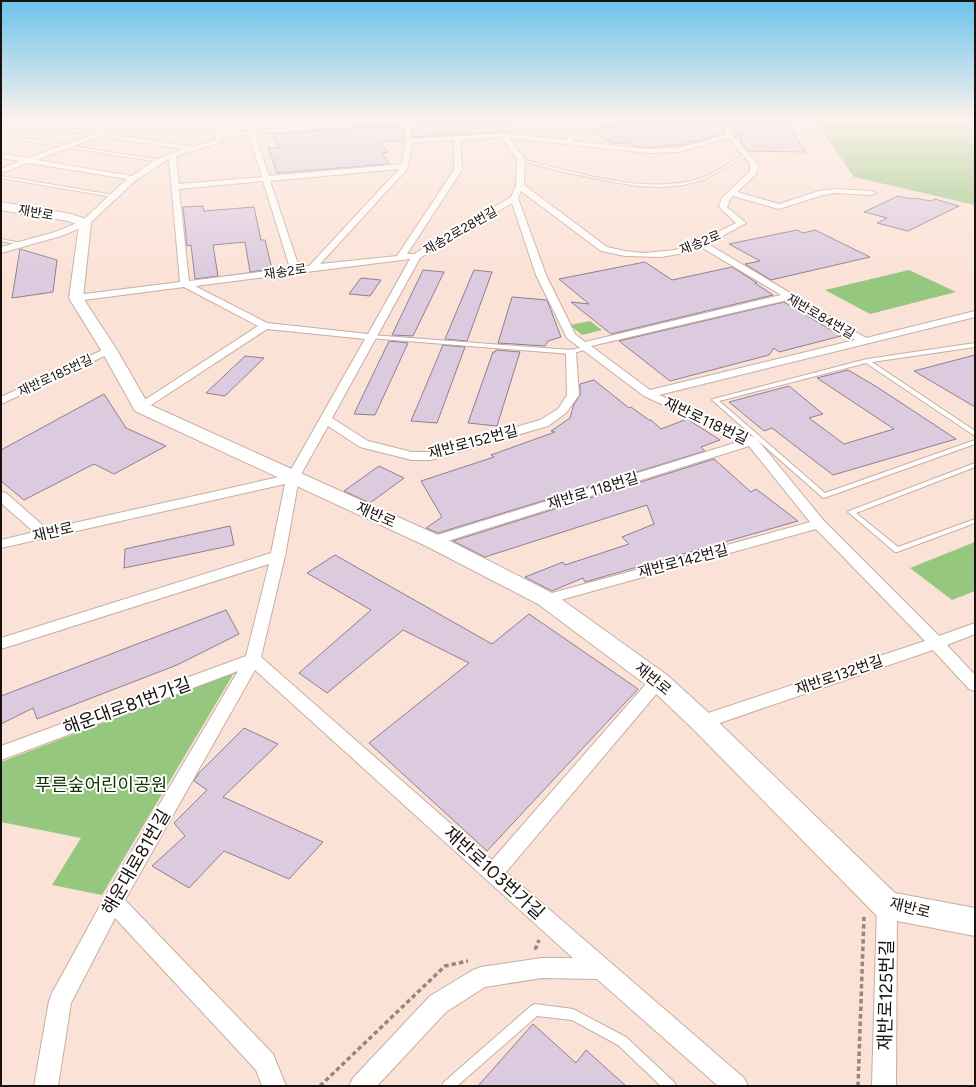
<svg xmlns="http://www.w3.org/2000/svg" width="976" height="1087" font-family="Figtree,'Noto Sans KR',sans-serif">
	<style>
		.green { fill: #95c77e }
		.building { fill: #dccbdf; stroke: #8e7f92 }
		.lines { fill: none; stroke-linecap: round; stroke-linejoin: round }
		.service-casing { stroke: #c6aea3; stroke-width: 2 }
		.minor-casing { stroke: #c6aea3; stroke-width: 2 }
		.secondary-casing { stroke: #c6aea3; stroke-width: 2 }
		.path { stroke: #98877e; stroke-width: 3.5; stroke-dasharray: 4.5 3; stroke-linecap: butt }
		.service { fill: #fff; fill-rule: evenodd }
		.minor { fill: #fff; fill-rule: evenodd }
		.secondary { fill: #fff; fill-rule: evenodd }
		.labels { text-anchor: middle; stroke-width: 4; stroke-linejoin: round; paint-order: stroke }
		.far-street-label { font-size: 13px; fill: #1a120e; stroke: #fff }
		.street-label { font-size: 15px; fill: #1a120e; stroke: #fff }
		.near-street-label { font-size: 18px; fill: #1a120e; stroke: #fff }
		.near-park-label { font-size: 18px; fill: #123400; stroke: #fff }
	</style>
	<rect width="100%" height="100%" fill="#fbe2d6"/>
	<!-- green -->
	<path class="green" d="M815 121H975V205L854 177Z
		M909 270 956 292 870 314 825 290Z
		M590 321 602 330 582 335 570 325Z
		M975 542V591L952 600 910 568Z
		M234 673 102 895 52 885 81 838 1 822V762Z"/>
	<!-- building -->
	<path class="building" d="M467 121H507V132L413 137V125Z
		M650 121H723L724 134 699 141 685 143 686 144 648 148 634 146 627 142 614 144 587 129Z
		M731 121H785L806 152 748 151 742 144 740 135H734Z
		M381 126 383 128 404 126V140L381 142 388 152 382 153 389 164 277 173 268 147 279 149 272 134Z
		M898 196 912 199 914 198 931 201 935 199 959 206 908 231 877 223 887 218 864 212Z
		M203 206 204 211 254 207 261 240H265L272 269 250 272 245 242 213 245 218 276 195 279 191 245 187 246 183 207Z
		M797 230 803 233 815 230 870 257 771 280 745 264 760 261 729 244Z
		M20 249 57 260 53 292 12 298Z
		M645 262 672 280 732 267 757 283H755L773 295 611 334 571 302 589 304 559 279Z
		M423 270 444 272 413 336 392 335Z
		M474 270 492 272 467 341 445 339Z
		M361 278 381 280 370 296 349 294Z
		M512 297 547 300 561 337 548 341 545 346 498 343Z
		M784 302 841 336 779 352 774 348 769 355 670 381 619 341Z
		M389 341 408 343 375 415 354 414Z
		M443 345 465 347 437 423 411 421Z
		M496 350 520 352 497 426 468 423 493 352H495Z
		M975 355V407L914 371Z
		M245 356 264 358 225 396 206 393Z
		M848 370 877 387 956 439 833 475 772 428 764 431 729 402 789 386 823 414 809 418 844 444 894 429 817 378Z
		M594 380 629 408 631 407 649 420H651L661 429 687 419 720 440 701 447 705 451 438 533 426 528 442 517 421 481 494 457 491 455 555 432 551 431 570 418 574 404 580 395V384Z
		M104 394 126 428 166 446 114 474 94 464 24 500 1 481V450Z
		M714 459 751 492 756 489 798 521 585 582 583 578 552 591 525 577 563 562 565 565 629 544 622 537 654 524 647 505 485 557 453 541Z
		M379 466 404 478 370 503 344 491Z
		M230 526 234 545 124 568 125 549Z
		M335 555 492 644 529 614 638 689 487 851 369 743 469 663 403 630 327 693 299 673 371 610 307 573Z
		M226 610 239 634 177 665 37 719 33 708 1 724V696Z
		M244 728 278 744 223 797 323 842 289 879 224 851 189 888 152 866 185 836 174 823 207 790 194 781 199 773Z
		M533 1024 576 1063 586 1050 626 1086H478Z"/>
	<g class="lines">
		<!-- service casing -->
		<g class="service-casing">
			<path id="service" d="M1 135 160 160 162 161 160 162 1 137Z
				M745 154 748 155 705 179 684 185 662 187 638 186 613 182 564 172 519 160 521 159C575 172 647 196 702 178 717 172 731 162 745 154Z
				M1 176 113 195 115 196 113 197 1 178Z
				M1 239 21 243 23 244 21 245 1 241Z
				M371 335 571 350 587 346 590 348 571 354 369 338V336Z
				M975 343V347L872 362 975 431V436L866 363 719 401 825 493 975 440V444L824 498 822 497 712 400 713 399 867 359Z
				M975 463V467L856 513 898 547 975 519V523L897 552H895L848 512 849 511Z
				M535 1004 573 1009 626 1037 674 1082 676 1086H661L618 1045 572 1020 537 1016 457 1086H442L444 1082 531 1006Z"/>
		</g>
		<!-- minor casing -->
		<g class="minor-casing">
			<path id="minor" d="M10 121H23L193 147 216 140V135L207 121H213L221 133 375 121H398L395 123 255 134 269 176 402 164 406 141 405 121H411L412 139 504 133 565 140 582 121H588L572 141 648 149 678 148 726 135 724 121H730L733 136 758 164 757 173 737 192 779 204 819 191 835 189 872 191 876 193 872 195 835 193 823 195 779 209 733 196 729 201 727 207 746 223 708 244 866 338 975 311V317L659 395 756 438 824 521 939 636 975 623V634L947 645 975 675V691L969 689 933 650 708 727 702 729 696 727 693 722 696 717 925 641 816 529 546 604 541 602 538 599 541 596 810 522 749 446 438 544 433 545 428 544 426 541 428 538 741 441 644 396 567 338 536 275 512 203 420 258 332 418 368 441 412 452H430L540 420 558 409 567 395 566 352 571 349 576 352 579 395 566 413 548 426 431 460H412L360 447 328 426 299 478 285 556 261 657 492 860 652 677 658 675 664 677 666 681 664 685 506 872 744 1078 748 1086H718L597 979 542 978 485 987 446 1012 377 1086H349L353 1078 430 996 473 970 481 967 542 958H573L255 670 125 900 273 1054 286 1086H262L256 1070 115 918 71 1003 58 1086H34L49 1001 52 993 106 895 238 671 1 760V746L246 656 269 564 1 649V638L271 553 285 484 1 548V540L34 532 1 503V492L6 493 47 529 288 475 365 339 267 329 145 409H137L135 407 137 405 258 326 184 287 76 301 71 298 76 295 180 282 169 159 136 180 88 225 61 236 1 253V247L55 232 82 221 127 179 29 163 1 173V169L20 161 1 158V154L28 158 92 135 13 123ZM249 135 262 177 179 184 176 156 222 142 223 137ZM100 136 183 149 157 159 132 176 37 160ZM502 137 517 160 516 186 511 197 414 254H407L462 170 460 140ZM509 138 648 153 678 152 729 138 750 164V171L722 198 719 207 736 223 704 239 675 250 644 253 625 251 607 247 524 185 525 160ZM454 140V170L397 256 320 264 408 168 412 143ZM399 169 309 266 299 267 270 181ZM263 181 290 268 189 281 179 189ZM521 191 601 251 625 256 661 257 679 254 701 247 781 295 585 342 575 334 546 275 518 198ZM410 259 368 334 267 323 195 286ZM788 300 855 340 650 390 591 346Z
				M109 347 114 350 113 352 1 404V397Z
				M887 896 894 898 897 905 896 1086H872L877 905 880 898Z"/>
		</g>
		<!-- secondary casing -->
		<g class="secondary-casing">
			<path id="secondary" d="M1 202 71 214 89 220 91 223 83 298 117 350 148 404 440 536 554 594 667 675 711 715 895 893 975 908V936L887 919 876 915 693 729 649 687 538 604 426 546 135 411 101 350 69 298 79 225 68 221 1 210Z"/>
		</g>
		<!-- path -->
		<path class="path" d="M534 948H536L539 940
			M320 1086 445 966 468 961
			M858 1086 864 917"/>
		<!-- service -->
		<use href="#service" class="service"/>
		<!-- minor -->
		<use href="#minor" class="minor"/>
		<!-- secondary -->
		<use href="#secondary" class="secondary"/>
	</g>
	<!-- sky -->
	<linearGradient id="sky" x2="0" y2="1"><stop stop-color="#6bc3ec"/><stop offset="0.44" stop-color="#fdf2ed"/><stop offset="1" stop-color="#fdf2ed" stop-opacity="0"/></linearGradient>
	<rect width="976" height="273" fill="url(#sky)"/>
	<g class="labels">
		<!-- far-street labels -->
		<g class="far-street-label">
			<text transform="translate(36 212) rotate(10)" y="5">재반로</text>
			<text transform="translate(460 230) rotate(-30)" y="5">재송2로28번길</text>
			<text transform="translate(700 242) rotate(-22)" y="5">재송2로</text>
			<text transform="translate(285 271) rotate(-8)" y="5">재송2로</text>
			<text transform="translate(821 316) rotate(30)" y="5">재반로84번길</text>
			<text transform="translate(55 375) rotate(-25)" y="5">재반로185번길</text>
		</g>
		<!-- street labels -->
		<g class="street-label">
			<text transform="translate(706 421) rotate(25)" y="5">재반로118번길</text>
			<text transform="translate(473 442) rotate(-15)" y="5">재반로152번길</text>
			<text transform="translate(593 491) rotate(-17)" y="5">재반로 118번길</text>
			<text transform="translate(376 515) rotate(24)" y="5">재반로</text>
			<text transform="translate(53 532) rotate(-13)" y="5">재반로</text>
			<text transform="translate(683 561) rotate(-15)" y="5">재반로142번길</text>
			<text transform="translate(839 675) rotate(-19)" y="5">재반로132번길</text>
			<text transform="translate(653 679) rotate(39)" y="5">재반로</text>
			<text transform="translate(910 908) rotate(14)" y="5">재반로</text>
		</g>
		<!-- near-street labels -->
		<g class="near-street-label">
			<text transform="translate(127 706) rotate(-20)" y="6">해운대로81번가길</text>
			<text transform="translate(136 862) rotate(-60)" y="6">해운대로81번길</text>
			<text transform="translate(494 873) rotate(42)" y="6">재반로103번가길</text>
			<text transform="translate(886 995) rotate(-89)" y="6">재반로125번길</text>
		</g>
		<!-- near-park labels -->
		<g class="near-park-label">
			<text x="101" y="791">푸른숲어린이공원</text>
		</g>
	</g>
	<!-- border -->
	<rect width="976" height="1087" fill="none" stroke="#1a120e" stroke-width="4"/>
</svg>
